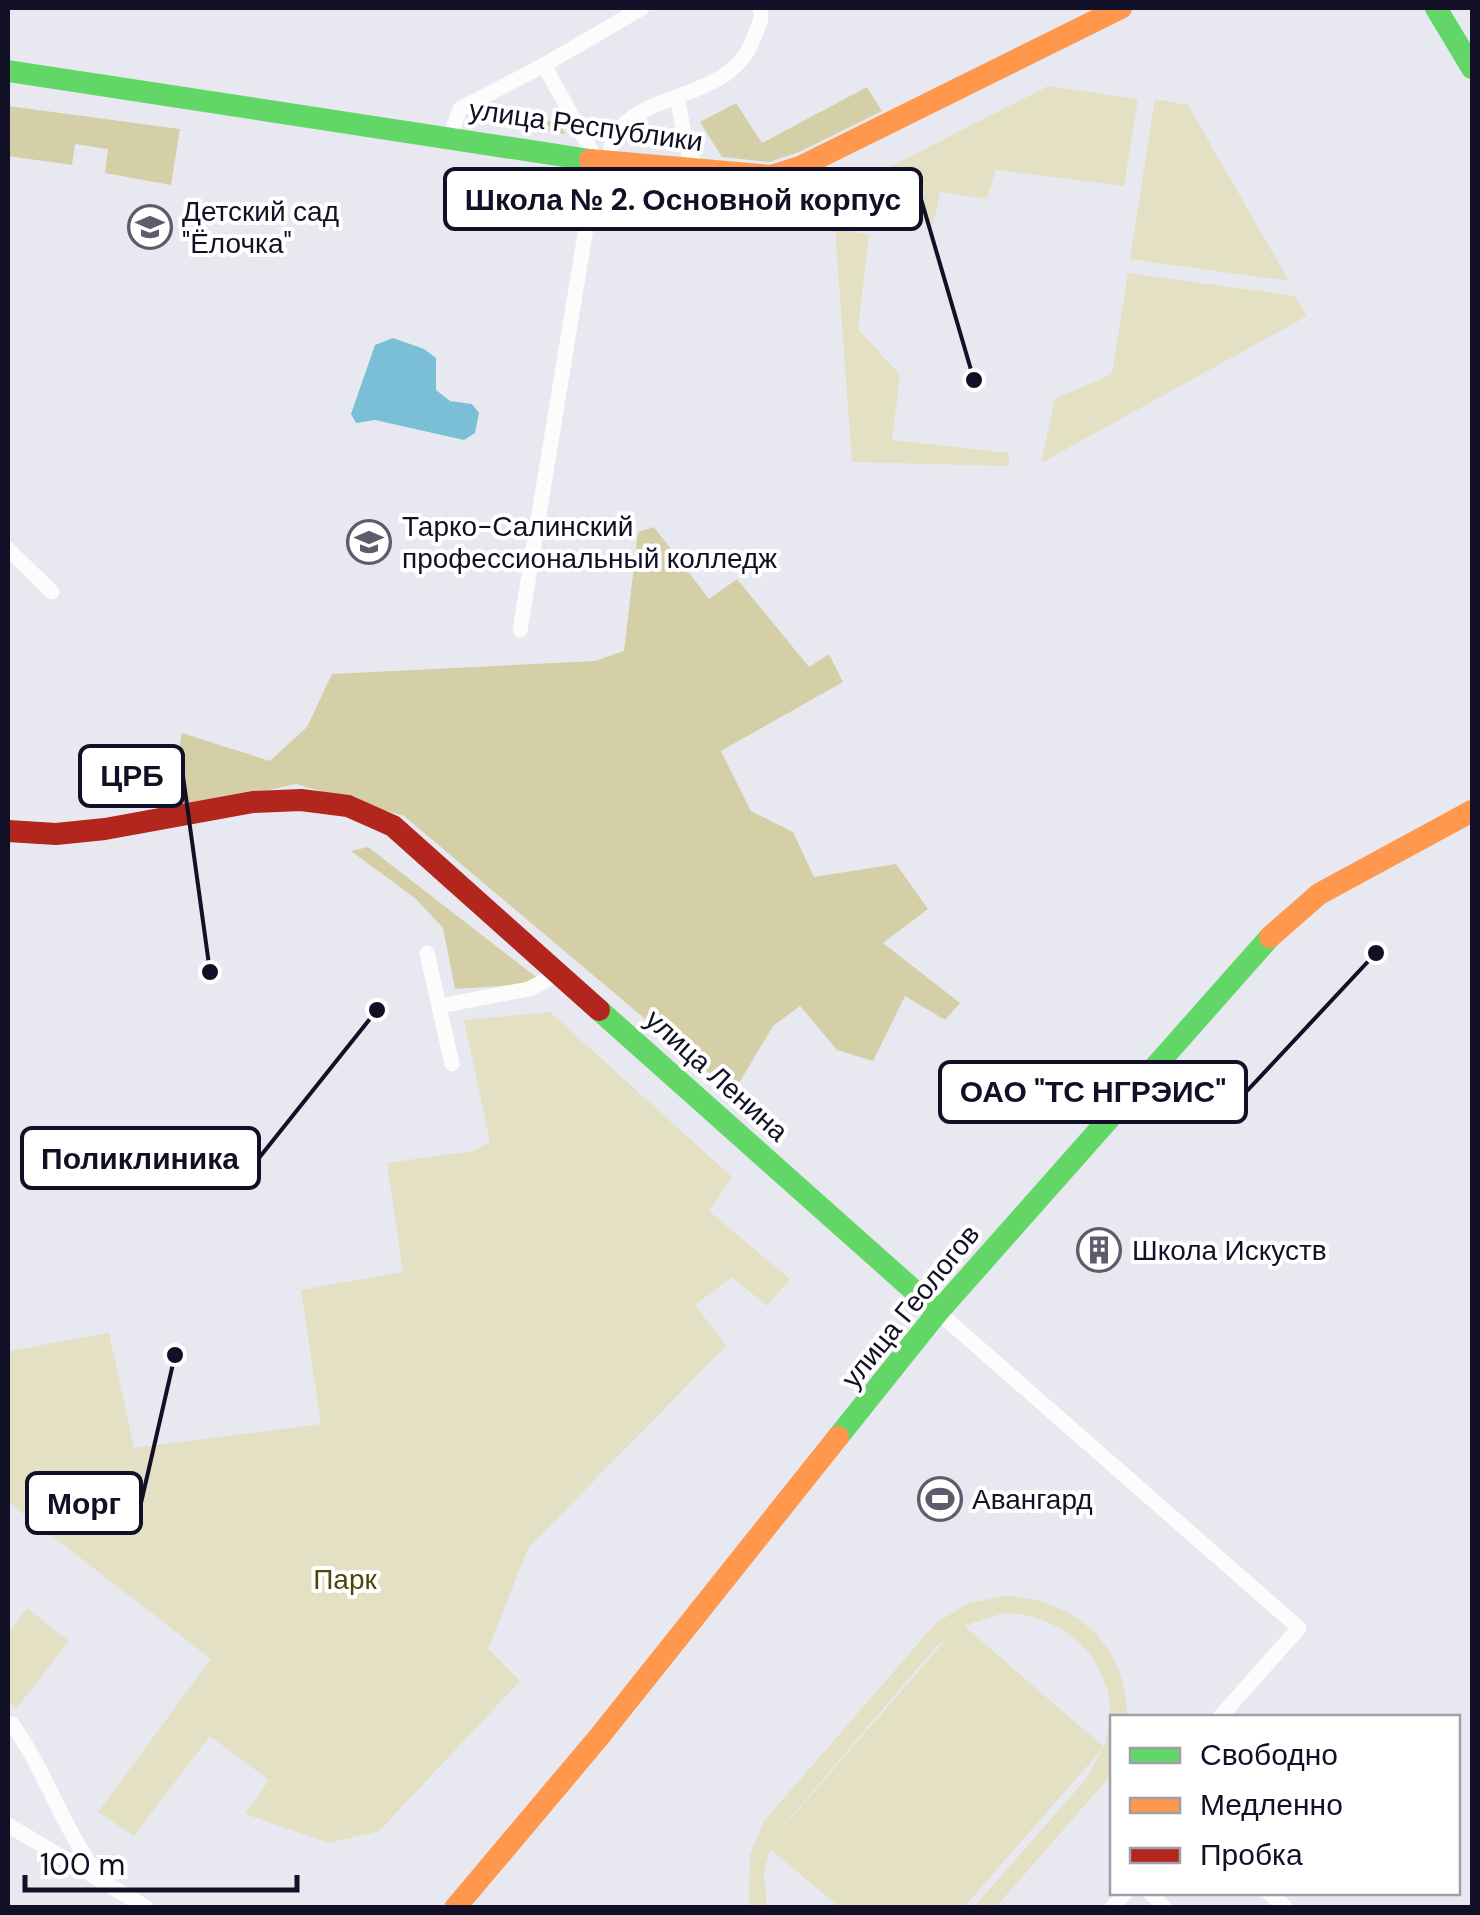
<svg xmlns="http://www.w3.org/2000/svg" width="1480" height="1915" font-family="'DM Sans',sans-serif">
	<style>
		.green { fill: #e3e0c3; fill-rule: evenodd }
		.forest { fill: #d4cfa7 }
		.water { fill: #7bbfd7 }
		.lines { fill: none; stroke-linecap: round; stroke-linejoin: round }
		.street { stroke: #fcfcfd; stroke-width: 15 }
		.fast { stroke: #63d668; stroke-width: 22 }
		.slow { stroke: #ff974d; stroke-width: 22 }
		.jam { stroke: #b3261e; stroke-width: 22 }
		.labels { text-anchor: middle; stroke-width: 8; stroke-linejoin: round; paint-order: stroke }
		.street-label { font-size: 28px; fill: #111027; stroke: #fff }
		.poi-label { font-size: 28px; fill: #111027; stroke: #fff; text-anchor: start }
		.park-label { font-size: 28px; fill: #4e4707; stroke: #fff }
		.leader { fill: none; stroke: #111027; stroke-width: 4 }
		.callout-dot { fill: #111027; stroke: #fff; stroke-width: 4 }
		.callout { fill: #fff; stroke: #111027; stroke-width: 4 }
		.callout-label { font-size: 30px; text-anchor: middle; font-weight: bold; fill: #111027 }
	</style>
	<rect width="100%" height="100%" fill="#e8e9f0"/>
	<!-- green -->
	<path class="green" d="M1048 86 1138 99 1124 186 996 170 987 199 940 192 933 225 834 209 837 194Z
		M1155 99 1188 105 1289 281 1130 259Z
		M835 228 869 235 858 329 900 375 892 440 1009 453V466L852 462Z
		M1128 273 1295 296 1307 316 1041 463 1055 399 1112 374Z
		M550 1012 732 1177 709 1211 790 1279 767 1306 732 1277 695 1305 726 1346 528 1548 488 1649 520 1681 379 1831 329 1843 245 1814 269 1780 210 1736 134 1836 98 1812 211 1659 8 1502V1351L109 1333 134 1448 321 1424 301 1290 403 1272 387 1163 473 1151 490 1142 464 1020Z
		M1003 1596C1073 1597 1128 1645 1127 1717L1112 1718V1774L996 1907H974L1086 1779 1103 1748 964 1907H839L770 1849 764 1874 767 1907H749L750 1854 764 1821 936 1623 967 1604ZM1004 1613C1074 1614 1129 1677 1104 1747L964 1626ZM949 1636 779 1832H778L935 1648Z
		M27 1608 69 1641 16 1709 8 1702V1634Z"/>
	<!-- forest -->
	<path class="forest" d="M867 87 882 111 799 152 769 162 722 157 700 122 736 103 762 143Z
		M8 106 180 129 171 185 105 173 108 149 75 144 72 165 8 156Z
		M503 114 560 123 565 134 484 121Z
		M654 527 709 599 737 579 809 667 829 654 843 682 721 751 751 811 793 832 814 877 896 864 928 909 883 943 960 1003 945 1020 905 996 873 1061 837 1050 800 1006 773 1026 733 1093 404 816 296 784 168 812 182 733 270 761 307 727 332 674 595 661 624 651 638 532Z
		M368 847 544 983 455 989 443 928 416 899 351 851Z"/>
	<!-- water -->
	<path class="water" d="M393 338 424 349 436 358V390L450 401 472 404 479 413 475 433 464 440 375 420 356 423 351 414 375 345Z"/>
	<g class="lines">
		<!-- street -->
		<path class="street" d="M544 65 642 8
			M677 97 687 149 699 172
			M450 136 460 109 544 65 597 161 520 630
			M608 163C610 154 611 140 616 133 648 89 733 100 754 37 758 27 763 19 760 8
			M8 549 52 592
			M427 953 452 1064
			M439 1006 529 989 560 973
			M938 1312 1299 1628 1219 1718
			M12 1724C47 1773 64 1831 100 1878
			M8 1825 147 1908
			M1149 1892 1165 1908
			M1268 1892 1286 1908
			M1112 1908 1126 1892"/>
		<!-- fast -->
		<path class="fast" d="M1436 8 1472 68
			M8 71 590 160
			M599 1010 938 1312
			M838 1437 938 1312 1270 937"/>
		<!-- slow -->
		<path class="slow" d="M590 160 771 176 800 167 1121 8
			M1270 937 1319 894 1472 811
			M455 1908 599 1737 838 1437"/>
		<!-- jam -->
		<path class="jam" d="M8 831 56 834 105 829 253 802 301 800 348 806 393 826 599 1010"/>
	</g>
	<!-- icons -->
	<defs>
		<g id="school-ring" transform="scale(2.25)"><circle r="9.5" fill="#fff" stroke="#5c5c6d" stroke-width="1.5"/><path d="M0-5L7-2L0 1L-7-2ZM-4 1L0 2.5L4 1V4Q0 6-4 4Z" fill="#5c5c6d"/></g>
		<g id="university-ring" transform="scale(2.25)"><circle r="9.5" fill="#fff" stroke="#5c5c6d" stroke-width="1.5"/><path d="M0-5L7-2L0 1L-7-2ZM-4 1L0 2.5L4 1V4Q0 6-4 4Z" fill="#5c5c6d"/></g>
		<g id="building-ring" transform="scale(2.25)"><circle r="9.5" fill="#fff" stroke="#5c5c6d" stroke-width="1.5"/><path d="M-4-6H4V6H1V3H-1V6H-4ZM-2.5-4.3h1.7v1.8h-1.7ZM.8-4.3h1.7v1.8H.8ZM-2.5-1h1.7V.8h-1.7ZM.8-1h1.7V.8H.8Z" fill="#5c5c6d"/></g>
		<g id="stadium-ring" transform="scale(2.25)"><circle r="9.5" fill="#fff" stroke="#5c5c6d" stroke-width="1.5"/><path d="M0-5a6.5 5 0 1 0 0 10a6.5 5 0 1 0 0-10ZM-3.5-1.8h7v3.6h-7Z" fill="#5c5c6d"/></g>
	</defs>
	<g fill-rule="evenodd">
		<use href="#school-ring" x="150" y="227"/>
		<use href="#university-ring" x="369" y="542"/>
		<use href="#building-ring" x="1099" y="1250"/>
		<use href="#stadium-ring" x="940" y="1499"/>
	</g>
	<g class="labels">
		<!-- street labels -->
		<g class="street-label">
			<text transform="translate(586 125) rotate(8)" y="10">улица Республики</text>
			<text transform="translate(717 1075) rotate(42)" y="10">улица Ленина</text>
			<text transform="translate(910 1306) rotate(-51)" y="10">улица Геологов</text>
		</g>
		<!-- poi labels -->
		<g class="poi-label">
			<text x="182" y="221">Детский сад<tspan x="182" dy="32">"Ёлочка"</tspan></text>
			<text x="402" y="536">Тарко-Салинский<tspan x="402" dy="32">профессиональный колледж</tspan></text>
			<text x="1132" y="1260">Школа Искуств</text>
			<text x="972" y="1509">Авангард</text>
		</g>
		<!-- park labels -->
		<g class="park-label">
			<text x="345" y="1589">Парк</text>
		</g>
	</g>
	<!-- callouts -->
	<path class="leader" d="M974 380L921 199M210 972L183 776M1376 953L1246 1092M377 1010L259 1158M175 1355L141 1503"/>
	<g class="callout-dot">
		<circle cx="974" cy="380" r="10"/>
		<circle cx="210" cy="972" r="10"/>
		<circle cx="1376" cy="953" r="10"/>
		<circle cx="377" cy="1010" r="10"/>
		<circle cx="175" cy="1355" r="10"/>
	</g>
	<g class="callout">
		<rect x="445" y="169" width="476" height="60" rx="10"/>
		<rect x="80" y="746" width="103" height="60" rx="10"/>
		<rect x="940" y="1062" width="306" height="60" rx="10"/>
		<rect x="22" y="1128" width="237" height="60" rx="10"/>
		<rect x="27" y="1473" width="114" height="60" rx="10"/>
	</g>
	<g class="callout-label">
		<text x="683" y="210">Школа № 2. Основной корпус</text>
		<text x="132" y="786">ЦРБ</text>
		<text x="1093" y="1102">ОАО "ТС НГРЭИС"</text>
		<text x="140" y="1169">Поликлиника</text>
		<text x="84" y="1514">Морг</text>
	</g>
	<!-- border -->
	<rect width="1480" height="1915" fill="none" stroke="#111027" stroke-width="20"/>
	<!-- legend -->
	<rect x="1110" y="1715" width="350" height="180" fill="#ffffff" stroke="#a09fa9" stroke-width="2.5"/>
	<rect x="1130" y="1748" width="50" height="15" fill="#63d668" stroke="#a09fa9" stroke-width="2.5"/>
	<text x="1200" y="1765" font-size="30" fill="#111027">Свободно</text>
	<rect x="1130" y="1798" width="50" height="15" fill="#ff974d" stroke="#a09fa9" stroke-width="2.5"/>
	<text x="1200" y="1815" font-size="30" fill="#111027">Медленно</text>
	<rect x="1130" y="1848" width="50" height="15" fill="#b3261e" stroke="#a09fa9" stroke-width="2.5"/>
	<text x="1200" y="1865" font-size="30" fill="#111027">Пробка</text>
	<!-- scale -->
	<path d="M25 1875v15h272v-15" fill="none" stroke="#111027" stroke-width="5"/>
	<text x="40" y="1875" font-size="30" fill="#111027" stroke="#ffffff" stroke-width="8" paint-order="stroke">100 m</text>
</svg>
